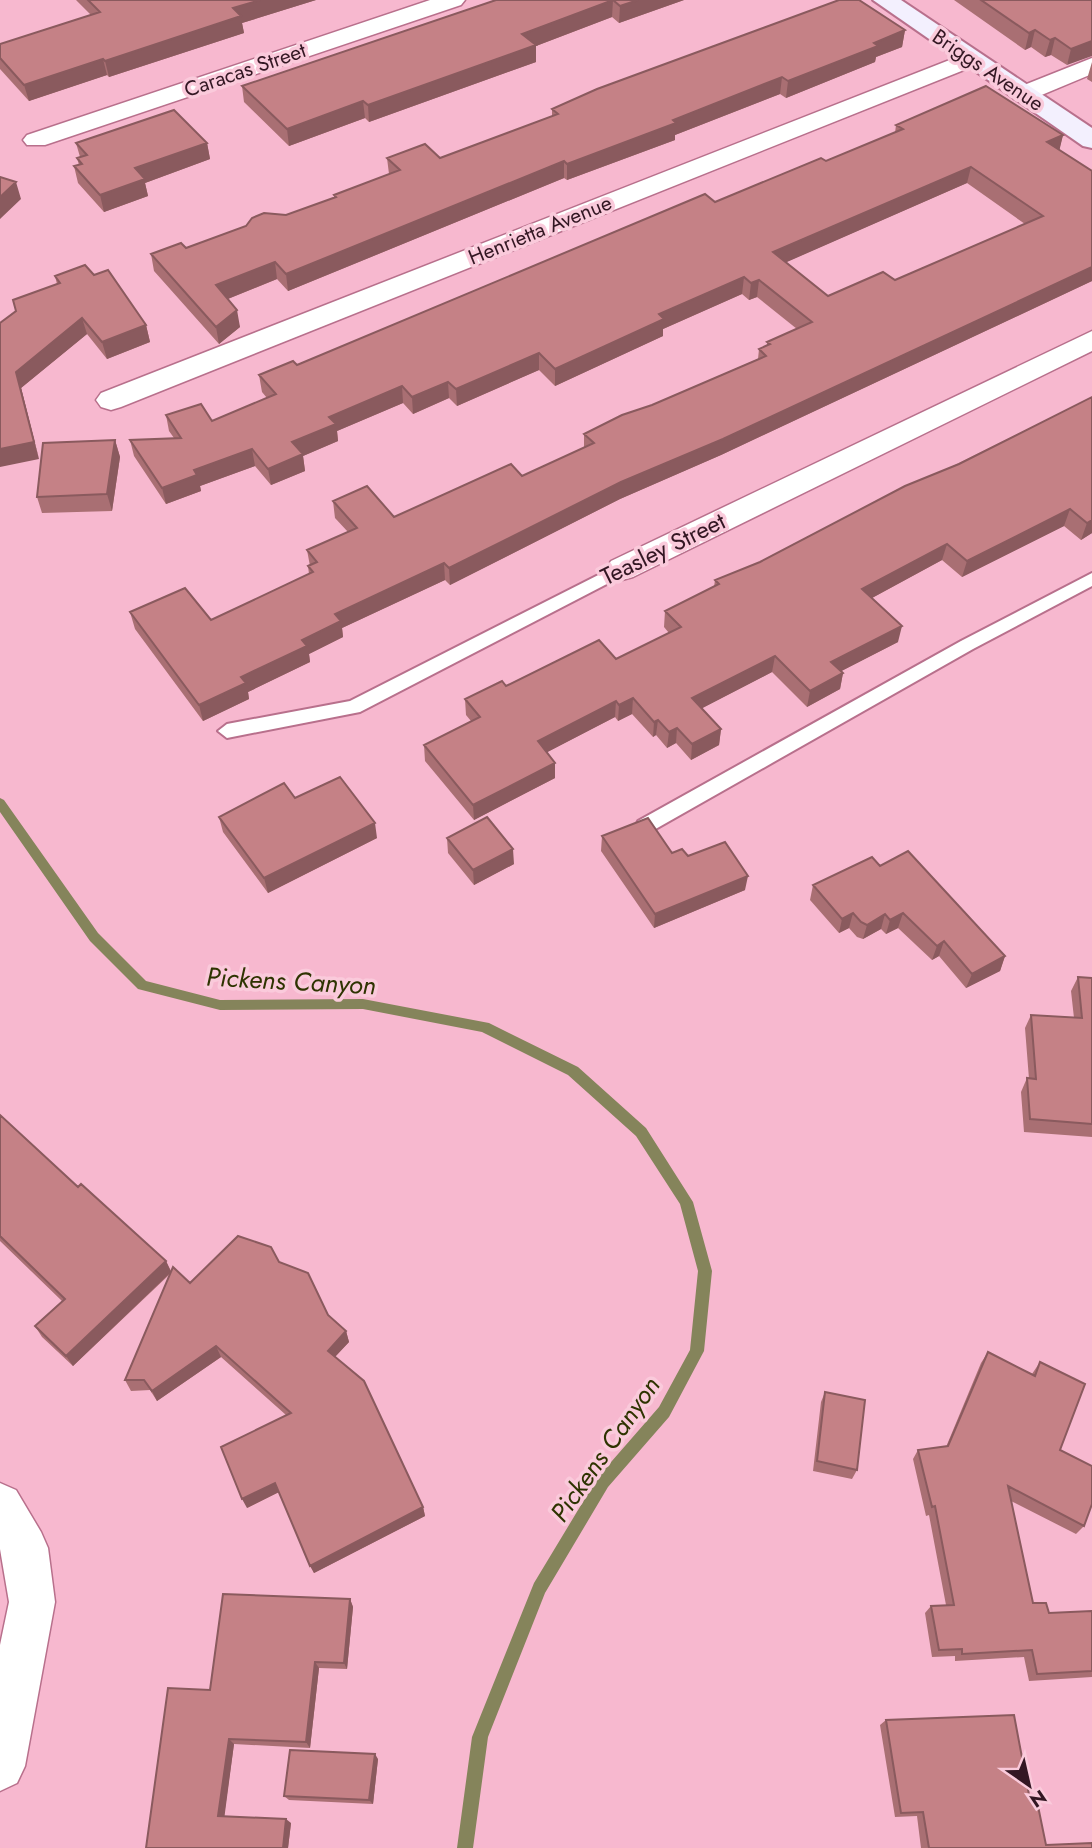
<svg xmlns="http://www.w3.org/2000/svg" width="1092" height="1848" font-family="Jost,sans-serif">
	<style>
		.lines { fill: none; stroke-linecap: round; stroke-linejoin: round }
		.stream { fill: #85845b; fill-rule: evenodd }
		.lane-casing { stroke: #b8708c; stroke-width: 4 }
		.street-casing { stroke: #b8708c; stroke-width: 3 }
		.secondary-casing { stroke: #b8708c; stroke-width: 4 }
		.lane { fill: #fff; fill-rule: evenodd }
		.street { fill: #fff; fill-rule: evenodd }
		.secondary { fill: #f3f0fe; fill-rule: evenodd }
		.wall { fill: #a96f73; fill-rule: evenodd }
		.shaded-wall { fill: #8a5a5e }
		.building { fill: #c58186; stroke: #8a5a5e; stroke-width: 2; fill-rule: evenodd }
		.labels { text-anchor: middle; stroke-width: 7; stroke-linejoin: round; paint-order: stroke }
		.far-street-label { font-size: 21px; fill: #331723; stroke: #facadb }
		.street-label { font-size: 24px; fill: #331723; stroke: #facadb }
		.water-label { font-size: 26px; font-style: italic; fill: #2e3301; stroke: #facadb }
	</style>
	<rect width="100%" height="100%" fill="#f7b8cf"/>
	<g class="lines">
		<!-- stream -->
		<path class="stream" d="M0 798 4 800 98 933 146 981 220 1000 363 999 489 1023 578 1067 646 1128 693 1202 712 1271 704 1351 669 1417 608 1487 545 1593 488 1737 473 1848H457L472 1737 534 1583 598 1477 659 1407 690 1350 698 1271 680 1204 636 1136 568 1075 482 1032 363 1009 220 1010 138 989 90 941 0 812Z"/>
		<!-- lane casing -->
		<g class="lane-casing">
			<path id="lane" d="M622 563 630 569 628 573 360 712 227 738 218 731 227 724 350 701Z
				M1092 573V586L973 649 652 831H638L636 826 638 821 961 641Z"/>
		</g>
		<!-- street casing -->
		<g class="street-casing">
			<path id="street" d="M430 0H465L461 5 45 145H27L23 140 27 135Z
				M970 52 979 54 982 59 979 64 121 407 111 410 101 407 96 400 101 393Z
				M1092 58V74L1032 99H1014L1011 94 1014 89Z
				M1092 331V351L633 577 622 580 611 577 606 569 611 561Z
				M0 1483 16 1490 41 1532 48 1548 55 1602 25 1766 17 1783 0 1791V1645L9 1602 0 1549Z"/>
		</g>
		<!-- secondary casing -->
		<g class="secondary-casing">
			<path id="secondary" d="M873 0H901L1092 128V148L1083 146Z"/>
		</g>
		<!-- lane -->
		<use href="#lane" class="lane"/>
		<!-- street -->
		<use href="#street" class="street"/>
		<!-- secondary -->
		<use href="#secondary" class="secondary"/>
	</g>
	<!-- wall -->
	<path class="wall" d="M76 0H316L242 23 244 33 109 77 107 75 29 101 0 69V44L91 15Z
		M496 0H684L619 23 612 17 536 46V62L369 122 365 118 289 146 244 102 242 86Z
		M954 0H1092L1067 65 1051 55 1045 57 1031 47 1025 50Z
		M905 30 902 47 876 57 875 62 786 98 780 94 675 135V140L567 180 564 178 288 291 277 279 228 299 240 327 219 344 154 271 151 254 186 248 286 215 334 198V195L389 174 387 158H440L552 116V109Z
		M1092 62V82L1087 79Z
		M896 125 1063 135 1059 150 1092 171V281L721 455 620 499 450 585 445 580 342 628 343 637 309 654 310 662 248 692 249 699 203 721 135 629 130 612 211 620 309 574 308 566H310L307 550 348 532 335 518 333 501 394 517 522 476 584 448V434L758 359 759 349 767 346V342L797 329 757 297 749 300 742 294 663 329V336L555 386 539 370 457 406 449 398 413 414 403 403 337 431 338 441 303 456 305 471 271 485 255 466 200 486 201 491 166 504 134 456 130 440 174 438 169 431 166 415 212 421 267 398 262 392 259 375 297 365 715 202 826 161 895 133ZM967 183 1025 224 895 280 828 296 786 262Z
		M76 143H207L210 159 145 183 148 196 104 212 78 183 74 166 79 165 77 158 80 157Z
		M94 275 146 325 150 342 107 359 87 334 21 388 39 459 0 323 57 284 55 276Z
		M1092 397V533L1081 540 1064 526 962 577 942 560 872 598 898 642 841 671 843 673 840 689 807 707 772 672 702 708 721 729 719 745 691 760 676 743 667 748 656 735 653 737 632 714 618 721 615 717 547 752 555 763V778L474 820 425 761 424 745 471 721 466 715 465 699 506 686 616 659 669 633 664 627 665 611 714 587 715 580 760 562Z
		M115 440 120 457 112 511 42 513 37 497Z
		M295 798 377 838 268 893 223 832 219 817Z
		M602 836 672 853 745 890 654 928 601 851Z
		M447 838 514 864 474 885 448 853Z
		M880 866 1005 956 1000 971 966 988 939 956 932 960 898 928 886 934 881 929 863 939 857 937 849 928 839 933 810 900 813 885Z
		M1078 977 1092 978V1137L1024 1132 1021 1092 1027 1078 1029 1079 1025 1028 1031 1015 1074 1018 1071 991Z
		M0 1115 78 1187 166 1261 171 1271 190 1283 279 1262 328 1315 346 1331 349 1342 335 1357 423 1507 425 1516 314 1573 279 1492 247 1508 286 1415 221 1357 157 1401 150 1390 131 1391 125 1380 170 1274 73 1366 42 1337 35 1326 62 1301 0 1241Z
		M988 1352 1032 1374 1040 1362 1060 1450 1084 1526 1076 1534 1011 1501 1033 1603 1049 1613 1092 1611V1677L1029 1681 1024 1657 955 1661V1656L932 1657 925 1613 931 1606 946 1605 929 1515 926 1516 913 1459 918 1450 946 1447 981 1363Z
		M825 1392 857 1470 852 1479 813 1471 821 1402Z
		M350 1599 353 1607 347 1669 319 1668 310 1748 234 1744 224 1816 291 1823 288 1848H146L210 1690Z
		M886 1720 1030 1800 1046 1845 1092 1848H921L917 1816 895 1817 880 1725Z
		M378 1759 373 1804 289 1800 284 1796Z"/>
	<!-- shaded-wall -->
	<path class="shaded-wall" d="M260 0H316L242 23 244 33 109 77 105 61 233 8Z
		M613 0 612 17 536 46V62L369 122 368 105 522 34Z
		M638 0H684L619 23 620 6Z
		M905 30 902 47 876 57 875 62 786 98 788 81 874 43Z
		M1035 30 1031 47 1025 50 1029 33Z
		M1055 38 1051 55 1045 57 1050 40Z
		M1092 41V56L1067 65 1071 49Z
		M103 59 107 75 29 101 24 85Z
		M782 77 780 94 675 135V140L567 180V164L673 120Z
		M363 101 365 118 289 146 287 129Z
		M1063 135 1059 152 1047 142Z
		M207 143 210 159 145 183 148 196 104 212 100 195 135 168Z
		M564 161V178L288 291 286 274Z
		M971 167 967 183 771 269 773 252Z
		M16 182 21 199 0 219V197Z
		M275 262 277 279 220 302 216 285Z
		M1092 267V281L721 455 620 499 450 585 449 568 621 482Z
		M744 277 742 294 663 329V336L555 386V369L659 314Z
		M759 280 757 297 749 300 751 283Z
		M237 310 240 327 219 344 216 327Z
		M82 318 87 334 21 388 39 459 0 467V449L16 372Z
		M146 325 150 342 107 359 102 342Z
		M539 353V370L457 406 456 389Z
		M448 382 449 398 413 414 412 397Z
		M402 386 403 403 337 431 338 441 303 456 305 471 271 485 268 469 292 442 329 417Z
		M115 440 120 457 112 511 107 494Z
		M252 449 255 466 200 486 201 491 166 504 162 488 194 470Z
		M1070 509 1064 526 962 577 967 561Z
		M1092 520V533L1081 540 1087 523Z
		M947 544 942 560 859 605 862 589Z
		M444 563 445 580 342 628 343 637 309 654 310 662 248 692 249 699 203 721 199 705 241 677 302 640 335 614Z
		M902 626 898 642 828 678 831 662Z
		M775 656 772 672 691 714 692 698Z
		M843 673 840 689 807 707 810 691Z
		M633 698 632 714 618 721 619 705Z
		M616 701 615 717 538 757V741Z
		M658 720 656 735 653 737 654 722Z
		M677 728 676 743 667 748 669 732Z
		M721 729 719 745 691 760 692 744Z
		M555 763V778L474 820 473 805Z
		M375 823 377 838 268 893 264 878Z
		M513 849 514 864 474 885 473 870Z
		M748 876 745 890 654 928 655 914Z
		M853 913 849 928 839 933 842 919Z
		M903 913 898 928 886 934 890 920Z
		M885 914 881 929 863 939 867 925Z
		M944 941 939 956 932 960 937 946Z
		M1005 956 1000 971 966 988 972 974Z
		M166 1261 171 1272 73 1366 66 1356Z
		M346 1331 349 1342 331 1361 328 1351Z
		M216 1346 221 1357 157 1401 152 1391Z
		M275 1483 279 1492 247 1508 242 1499Z
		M423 1507 425 1516 314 1573 310 1566Z
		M350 1599 353 1607 347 1669 344 1663Z
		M315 1662 319 1668 310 1748 306 1742Z
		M229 1739 234 1744 224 1820 218 1816Z
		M375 1754 378 1759 373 1804 369 1800Z
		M286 1819 291 1823 288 1848H283Z"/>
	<!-- building -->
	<path class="building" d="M88 0H260L233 8 241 16 105 61 103 59 24 85 0 58V44L100 12Z
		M496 0H638L620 6 613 0 522 34 536 45 368 105 363 101 287 129 242 86Z
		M839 0H859L905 30 874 43 878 46 788 81 782 77 673 120 676 123 567 164 564 161 286 274 275 262 216 285 237 310 216 327 151 254 181 243 186 248 246 226 252 218 264 213 286 215 336 197 334 195 400 170 387 158 425 144 440 158 558 114 552 109 597 89Z
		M981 0H1092V41L1071 49 1055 38 1050 40 1035 30 1029 33Z
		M986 86 1063 135 1047 142 1092 171V267L723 439 621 482 449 568 444 563 335 614 341 621 302 640 307 646 241 677 246 683 199 705 130 612 185 588 211 620 313 572 308 566 317 562 307 550 357 528 333 501 367 486 394 517 511 464 522 476 594 443 584 434 622 415 652 405 766 356 759 349 770 344 767 342 812 322 759 280 751 283 744 277 659 314 664 319 555 369 539 353 456 389 448 382 412 397 402 386 329 417 336 424 292 442 303 454 268 469 252 449 194 470 197 475 162 488 130 440 181 438 166 415 201 404 212 421 276 394 259 375 293 361 297 365 705 194 715 202 821 158 826 161 903 129 896 125ZM971 167 1043 216 895 280 883 272 828 296 773 252Z
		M174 110 207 143 135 168 145 179 100 195 74 166 82 164 77 158 87 155 76 143Z
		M0 177 16 182 0 197Z
		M85 265 94 275 108 270 146 325 102 342 82 318 16 372 34 442 0 449V323L16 311 13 300 60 283 55 276Z
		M1092 397V520L1087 523 1070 509 967 561 947 544 862 589 902 626 831 662 843 673 810 691 775 656 692 698 721 729 692 744 677 728 669 732 658 720 654 722 633 698 619 705 616 701 538 741 555 763 473 805 424 745 480 717 465 699 502 681 506 686 599 640 616 659 681 627 665 611 719 584 715 580 760 562 905 486 959 464Z
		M115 440 107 494 37 497 43 443Z
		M340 777 375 823 264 878 219 817 284 783 295 798Z
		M487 817 513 849 473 870 447 838Z
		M648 818 672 853 682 849 688 856 725 842 748 876 655 914 602 836Z
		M908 851 1005 956 972 974 944 941 937 946 903 913 890 920 885 914 867 925 861 922 853 913 842 919 813 885 872 857 880 866Z
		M1078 977 1092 978V1124L1030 1119 1027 1078 1036 1079 1031 1015 1082 1018Z
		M0 1115 78 1187 81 1184 166 1261 66 1356 35 1326 65 1299 0 1236Z
		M238 1236 271 1247 279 1262 308 1273 328 1315 346 1331 328 1351 364 1381 423 1507 310 1566 275 1483 242 1499 221 1447 291 1413 216 1346 152 1391 144 1380H125L173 1267 190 1283Z
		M988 1352 1035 1376 1040 1362 1085 1384 1060 1450 1092 1466V1504L1084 1526 1008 1486 1033 1603H1046L1049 1613 1092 1611V1671L1037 1674 1032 1650 962 1654V1649L939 1650 931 1606 954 1605 935 1506 932 1507 918 1450 948 1446Z
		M825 1392 865 1400 857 1470 817 1461Z
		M223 1594 350 1599 344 1663 315 1662 306 1742 229 1739 218 1816 286 1819 283 1848H146L168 1688 210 1690Z
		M1014 1715 1030 1800 1038 1806 1046 1845 1092 1843V1848H929L923 1812 901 1813 886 1720Z
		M290 1750 375 1754 369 1800 284 1796Z"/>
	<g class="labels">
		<!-- far-street labels -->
		<g class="far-street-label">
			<text transform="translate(245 70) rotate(-19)" y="7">Caracas Street</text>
			<text transform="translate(988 70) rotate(34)" y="7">Briggs Avenue</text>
			<text transform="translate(540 230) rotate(-22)" y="7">Henrietta Avenue</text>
		</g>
		<!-- street labels -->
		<g class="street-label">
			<text transform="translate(663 549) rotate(-26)" y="8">Teasley Street</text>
		</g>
		<!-- water labels -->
		<g class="water-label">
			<text transform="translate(291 981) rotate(3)" y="9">Pickens Canyon</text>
			<text transform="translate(605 1449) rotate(-55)" y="9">Pickens Canyon</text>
		</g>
	</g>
	<!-- north arrow -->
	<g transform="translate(1029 1785) rotate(146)" stroke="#facadb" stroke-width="5" paint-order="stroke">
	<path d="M0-5L12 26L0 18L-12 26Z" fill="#331723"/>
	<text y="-10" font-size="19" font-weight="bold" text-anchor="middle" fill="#331723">N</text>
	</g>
</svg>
